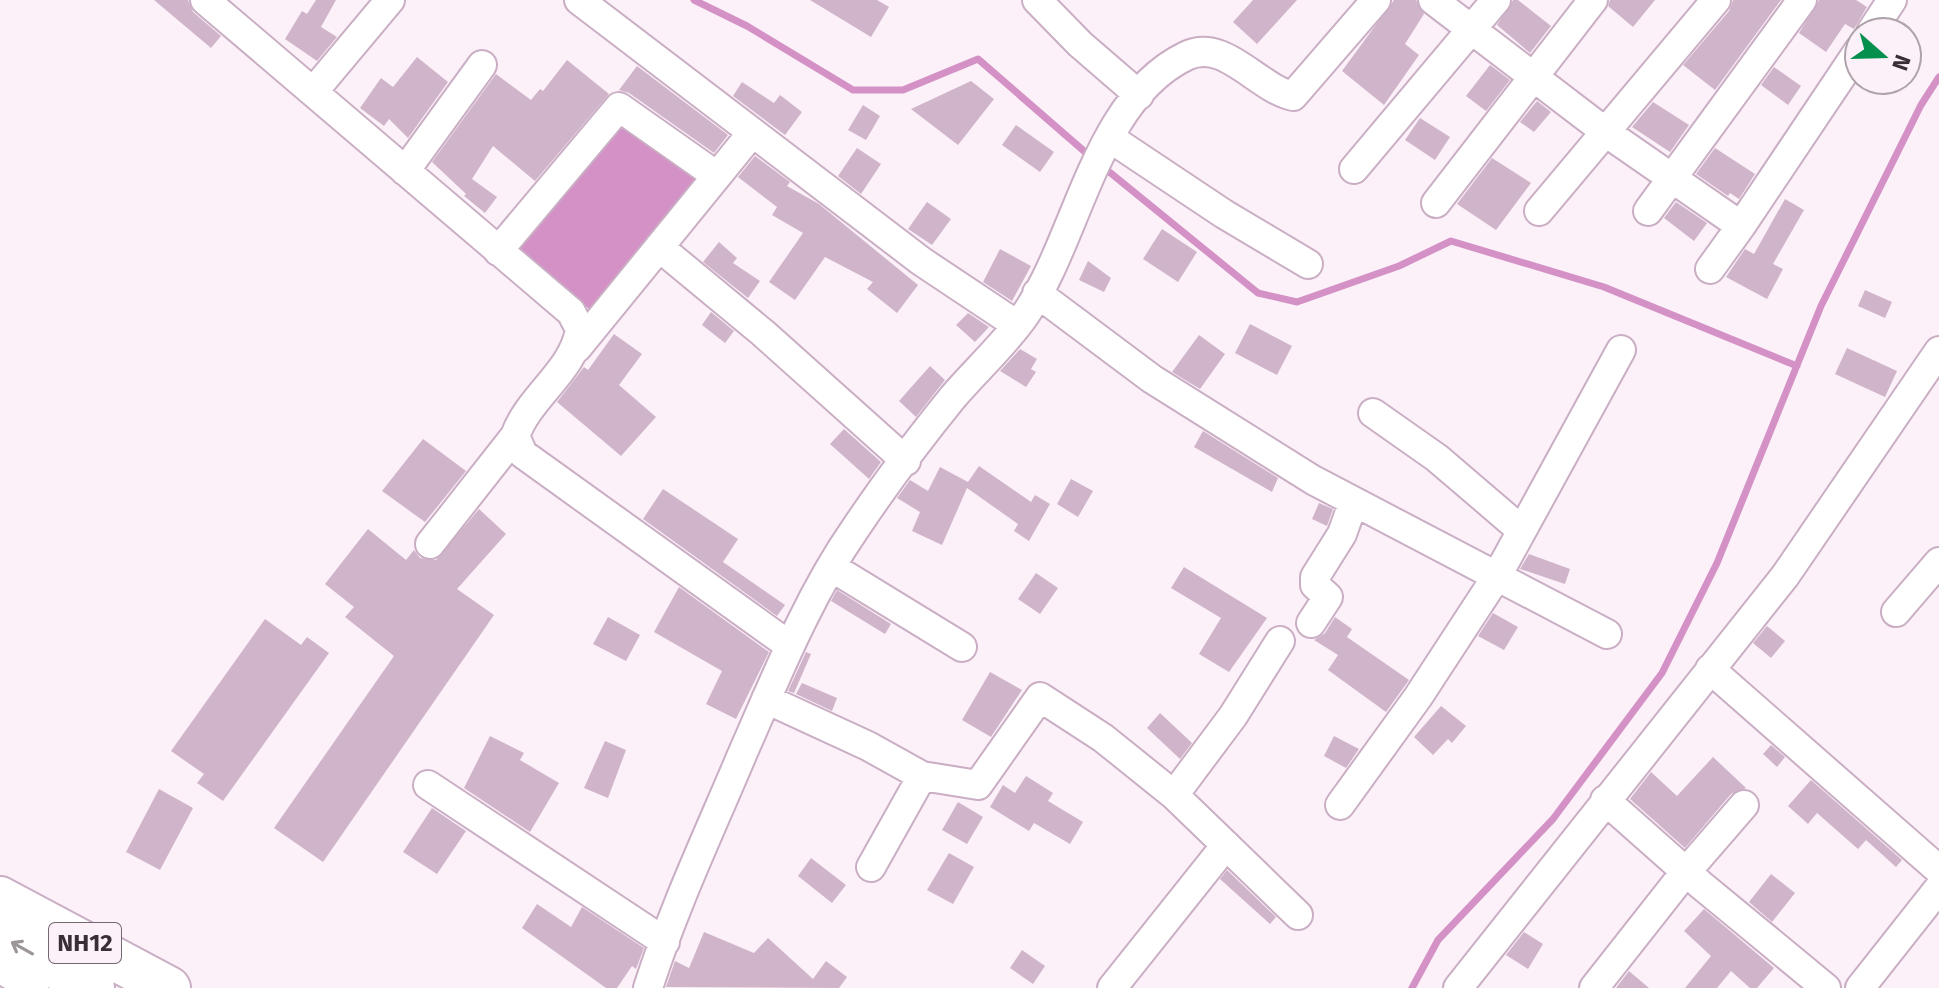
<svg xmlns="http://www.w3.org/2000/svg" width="1939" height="988" font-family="'Fira Sans',sans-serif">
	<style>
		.water { fill: #d391c6 }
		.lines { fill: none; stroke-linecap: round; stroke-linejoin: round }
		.stream { stroke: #d391c6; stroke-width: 7 }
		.building { fill: #d0b5ca }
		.minor-casing { stroke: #caaec4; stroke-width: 32 }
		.highway-casing { stroke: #caaec4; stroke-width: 46 }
		.minor { stroke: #fff; stroke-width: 28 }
		.highway { stroke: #fff; stroke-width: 42 }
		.oneway { stroke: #9c969a }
		.labels { text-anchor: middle; stroke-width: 7; stroke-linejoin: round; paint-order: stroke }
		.shield { fill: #fcf0f9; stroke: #746870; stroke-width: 2 }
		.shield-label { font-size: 24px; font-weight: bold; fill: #392e36 }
	</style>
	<rect width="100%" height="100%" fill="#fcf0f9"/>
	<!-- water -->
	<path class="water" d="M615 117 702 184 593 312 510 247Z"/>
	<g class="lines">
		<!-- stream -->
		<path class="stream" d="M694 0 747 26 853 90H903L978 59 1092 158
			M1102 166 1258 293 1297 302 1399 266 1451 241 1604 287 1797 366
			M1412 988 1438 940 1553 819 1662 673 1717 563 1821 306 1921 105 1939 77"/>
	</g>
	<!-- building -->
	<path class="building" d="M154 0H188L193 12 221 36 211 48Z
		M316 0H336L321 27 337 37 317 61 285 39 302 11 307 14Z
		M810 0H877L889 7 871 37Z
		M1253 0H1297L1257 44 1233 22Z
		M1394 0H1416L1424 14 1405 44 1419 55 1384 105 1342 71Z
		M1513 0H1518L1551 26 1530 53 1497 25Z
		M1610 0H1655L1633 27 1608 6Z
		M1733 0H1781L1715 90 1683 65 1729 11Z
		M1819 0H1856L1867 7 1854 29 1845 24 1826 52 1799 33Z
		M417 57 448 82 408 138 389 119 384 126 360 108 381 78 393 87Z
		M567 60 609 94 535 181 493 146 472 179 497 197 485 213 464 196 466 194 432 162 496 74 531 100 540 89 543 91Z
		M1490 65 1510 80 1486 111 1466 96Z
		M637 66 728 135 714 153 629 93 619 90Z
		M1774 67 1801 86 1788 105 1761 85Z
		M971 81 994 99 958 145 911 109Z
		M742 82 774 103 780 95 802 112 785 135 733 96Z
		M1537 101 1551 112 1534 132 1520 122Z
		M1653 102 1689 125 1670 152 1632 127Z
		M863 105 880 116 866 140 848 130Z
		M1420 118 1450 137 1435 160 1405 140Z
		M1016 125 1054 152 1040 172 1002 145Z
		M857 148 881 164 861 194 838 176Z
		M1715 148 1755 174 1739 199 1730 193 1728 196 1696 174Z
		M755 156 790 182 787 186 819 204 918 285 897 313 867 289 873 282 825 257 795 300 769 282 803 233 772 215 777 207 738 177Z
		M1492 158 1531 183 1496 230 1457 204Z
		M1785 199 1804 210 1773 264 1783 269 1767 299 1726 277 1745 249 1754 254Z
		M927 202 951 219 932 245 908 229Z
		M1676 202 1707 223 1694 241 1664 218Z
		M1162 229 1197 252 1178 282 1143 259Z
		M719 242 737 258 733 263 760 281 748 298 703 262Z
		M1000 249 1031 266 1012 301 983 282Z
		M1088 261 1111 278 1104 292 1079 280Z
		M1865 290 1892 302 1885 318 1858 306Z
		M711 312 734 331 725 343 702 325Z
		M968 313 989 327 975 342 956 325Z
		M1250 324 1292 346 1277 375 1235 353Z
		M614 334 642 354 619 385 656 417 621 456 557 402 584 367 588 370Z
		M1199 335 1225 354 1200 389 1172 372Z
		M1847 348 1897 371 1885 397 1835 374Z
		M1020 349 1037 359 1031 369 1036 372 1026 387 1000 371Z
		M930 366 945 380 916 417 899 401Z
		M844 429 881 462 869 479 830 444Z
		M1203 431 1278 478 1272 492 1194 447Z
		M423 439 466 471 425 522 382 491Z
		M979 466 1031 502 1035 495 1050 504 1029 541 1014 531 1018 524 967 488 942 545 912 531 920 512 897 498 910 480 928 491 940 467 968 482Z
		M1071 479 1093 491 1078 517 1057 504Z
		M663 489 738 539 723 562 785 605 777 616 643 519Z
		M1319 503 1333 509 1327 526 1312 519Z
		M479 509 506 534 457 589 494 615 323 862 274 828 394 656 345 617 354 607 325 584 368 529 406 560 414 550 420 558 436 560Z
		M1529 554 1570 569 1565 584 1520 569Z
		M1184 567 1267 618 1229 672 1199 654 1221 618 1171 588Z
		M1036 573 1058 588 1040 614 1018 599Z
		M679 587 769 652 736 719 706 704 722 671 654 632Z
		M837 590 891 624 885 634 831 601Z
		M1493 613 1518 627 1504 650 1478 636Z
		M608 617 640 635 626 661 593 644Z
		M1335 617 1352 629 1347 637 1409 680 1386 712 1328 670 1338 655 1314 640 1325 633Z
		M265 619 301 645 307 637 329 653 223 801 197 783 204 774 171 751Z
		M1767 626 1785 641 1771 658 1753 643Z
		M806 652 811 654 794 693 788 691Z
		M990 672 1022 690 991 737 962 720Z
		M802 683 837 698 832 711 796 694Z
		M1441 706 1466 726 1452 743 1448 739 1433 755 1414 737Z
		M1160 713 1192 743 1180 759 1147 728Z
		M490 736 524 753 520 760 559 783 530 832 464 788Z
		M1334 736 1359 749 1346 768 1324 756Z
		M605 741 626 750 608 798 584 788Z
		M1771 745 1785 757 1777 767 1763 754Z
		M1713 757 1746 788 1731 794 1685 848 1630 799 1651 772 1677 796Z
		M1026 776 1053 793 1048 801 1083 822 1070 844 1034 823 1029 831 990 807 1003 785 1015 793Z
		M1811 780 1902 860 1896 867 1866 840 1858 849 1817 813 1808 824 1788 806Z
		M159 789 193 808 160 870 126 852Z
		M958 802 983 817 967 844 942 830Z
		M432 808 466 831 437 874 403 852Z
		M949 853 974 867 953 904 927 890Z
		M811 858 846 885 832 903 798 876Z
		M1227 870 1276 917 1270 924 1220 879Z
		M1771 874 1795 893 1772 922 1749 902Z
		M537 904 571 927 582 907 644 948 636 969 632 966 617 988H606L522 928Z
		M1704 909 1774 968 1757 988H1750L1731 971 1717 988H1685L1711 956 1684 931Z
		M704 932 754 953 768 938 813 979 826 961 847 977 839 988 666 987 675 961 689 968Z
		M1524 932 1543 944 1528 969 1506 955Z
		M1022 950 1045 966 1033 984 1010 968Z
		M1629 971 1649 988H1616Z"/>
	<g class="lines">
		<!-- minor casing -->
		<g class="minor-casing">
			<path id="minor" d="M205 0 571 312 580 329C574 371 529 396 515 436L523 454 790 646
				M579 0 921 261 1017 325
				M1037 0 1080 44 1139 95
				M1433 0 1607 133 1741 226 1859 50
				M1871 32 1892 0
				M313 92 390 0
				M1110 138 1224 214 1308 264
				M1354 169 1496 0
				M405 171 482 65
				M1436 203 1593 0
				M1539 211 1716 0
				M1648 211 1802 0
				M659 247 763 333 906 461
				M498 251 619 107 717 176
				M1710 269 1741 226
				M1037 293 1152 379 1313 480 1607 634
				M577 348 752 133
				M1373 413 1437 458 1520 529
				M430 544 515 436
				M833 568 962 647
				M1896 612 1939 562
				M1311 623 1328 597 1315 585V577L1342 534 1353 503
				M1710 669 1939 870
				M766 699 868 746 922 776 871 867
				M922 776 978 785 1040 697 1103 738 1174 795 1298 915
				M428 785 665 942
				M1174 795 1233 716 1280 641
				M1605 800 1701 885 1826 988
				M1340 805 1418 697 1497 576 1621 350
				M1686 872 1744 805
				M0 969 34 988
				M648 988C673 909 709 833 741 757 775 680 807 598 855 529 885 484 919 439 953 397 976 370 1005 344 1025 315 1078 239 1095 100 1186 56 1224 37 1257 88 1293 96L1376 0
				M1112 988 1226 845
				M1458 988 1785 576 1939 351
				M1594 988 1679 880
				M1860 988 1939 888"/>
		</g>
		<!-- highway casing -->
		<g class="highway-casing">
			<path id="highway" d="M0 898 169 988
				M0 936 93 988"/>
		</g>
		<!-- minor -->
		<use href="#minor" class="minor"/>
		<!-- highway -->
		<use href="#highway" class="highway"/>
	</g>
	<!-- one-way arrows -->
	<defs><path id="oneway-shaft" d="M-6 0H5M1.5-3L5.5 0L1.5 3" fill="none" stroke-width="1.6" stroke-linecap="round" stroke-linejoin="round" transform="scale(2)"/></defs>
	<use class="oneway" href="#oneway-shaft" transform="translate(22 948) rotate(-151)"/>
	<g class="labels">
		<!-- shield labels -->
		<rect class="shield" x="49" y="923" width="72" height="40" rx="6"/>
		<g class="shield-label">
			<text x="85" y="951">NH12</text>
		</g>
	</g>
	<!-- north arrow -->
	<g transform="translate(1883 56) rotate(110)"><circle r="38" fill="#fcf0f9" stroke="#aea2ab" stroke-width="2"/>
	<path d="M0-6L14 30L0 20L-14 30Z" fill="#05904e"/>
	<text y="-12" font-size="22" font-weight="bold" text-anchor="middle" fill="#392e36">N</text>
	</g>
</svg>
